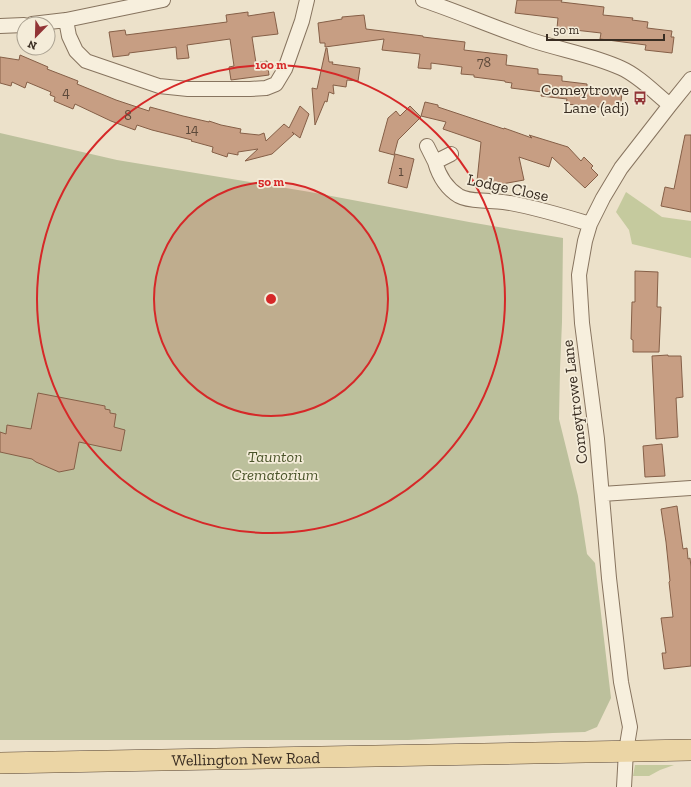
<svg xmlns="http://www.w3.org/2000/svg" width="691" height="787" font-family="'Zilla Slab',serif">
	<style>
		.green { fill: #c5ca9e }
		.cemetery { fill: #bcc09c }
		.building { fill: #c79e83; stroke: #855f47 }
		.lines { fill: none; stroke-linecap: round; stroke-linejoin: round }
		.minor-casing { stroke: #87745f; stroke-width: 16 }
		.primary-casing { stroke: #564333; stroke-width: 22 }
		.minor { stroke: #f7efdd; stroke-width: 14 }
		.primary { stroke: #ebd5a5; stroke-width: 21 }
		.ring { fill: none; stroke: #d62828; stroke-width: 2 }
		.labels { text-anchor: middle; stroke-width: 3.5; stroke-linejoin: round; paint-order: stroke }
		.number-label { font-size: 14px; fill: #5c493a }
		.poi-label { font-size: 16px; fill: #392d22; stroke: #f4ecd9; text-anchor: end }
		.street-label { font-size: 16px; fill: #392d22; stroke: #f4ecd9 }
		.park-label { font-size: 16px; font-style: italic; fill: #4a542a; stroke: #f4ecd9 }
		.centre { fill: #d62828; stroke: #f4ecd9; stroke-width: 2 }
		.ring-label { font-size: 12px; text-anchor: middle; font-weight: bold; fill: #d62828; stroke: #f4ecd9; stroke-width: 3.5; stroke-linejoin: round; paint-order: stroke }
	</style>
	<rect width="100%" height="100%" fill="#ece1ca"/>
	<!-- green -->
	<path class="green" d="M626 192 662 217 691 221V258L632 244 629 230 616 212Z
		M635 765H674L660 770 649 776H633Z"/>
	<!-- cemetery -->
	<path class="cemetery" d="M0 133 117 160 310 192 469 222 563 238 562 322 560 369 559 419 578 496 587 554 595 563 611 698 597 727 585 732 553 733 408 740H0Z"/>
	<!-- building -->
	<path class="building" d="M517 0H562L561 2 604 7 603 15 633 18 632 20 648 22 647 28 672 31 671 37H674L672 53 645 50 646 45 600 39 601 33 557 28 558 18 515 13Z
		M248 12V16L274 12 278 34 252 37 256 63 267 61 269 75 231 80 229 67 234 66 230 39 187 45 189 58 177 59 176 47 129 53V55L113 57 109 32 125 30 126 35 227 22 226 15Z
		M364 15 366 29 423 36V37L465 42 464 50 507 55 506 65 538 69V74L562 76V81L587 84V89L622 93 620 109 566 104 567 99 541 96 542 92 511 88 512 83 505 82V81L474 77V75L461 74 462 67 431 63V69L418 68 420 54 382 50 384 39 325 47V43H320L318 23 342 19V17Z
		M326 48H327L329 62H333L332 64 360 68 358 81 347 80 346 87 333 85 334 94 329 92 327 102 325 101 315 125 312 88 317 89Z
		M20 55 48 67 47 69 78 81 77 84 116 100 149 111 150 107 183 116 209 122V121L221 125 241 129 240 133 259 135 264 133 266 141 284 124 289 128 300 106 309 114 300 138 292 132 294 134 272 154 245 161 258 149 238 152V155L228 153 227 157 212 152 213 147 191 141 192 140 152 130 137 125 135 130 111 121 75 104 73 109 54 101 55 97 50 95 51 92 27 82 25 88 12 82 11 86 0 83V57L19 60Z
		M425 102 438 105V107L504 129V128L532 138 529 135 568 147 581 161 584 157 593 166 591 168 598 175 585 188 552 157 549 167 519 157 524 180 502 184 477 181 481 142 443 129 446 122 421 116Z
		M410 106 421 117 398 140 394 155 379 151 388 118 396 111 400 116Z
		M685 135H691V212L661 206 665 187 674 189Z
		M395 154 414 159 407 188 388 183Z
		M635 271 658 272 657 307H661L659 352H633V340L631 339 632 302H635Z
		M668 355V356H681L683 397 676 398 678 437 656 439 652 356Z
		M38 393 105 406V409L110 410V413L116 414 114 427 125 430 121 451 79 442 74 469 59 472 36 462 32 459 0 452V432L6 434 7 425 31 429Z
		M662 444 665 476 645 477 643 446Z
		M677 506 683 549 687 548 688 559 690 558 691 567V666L664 669 662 653H666L661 618 673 617 669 582 670 581 666 542 661 509Z"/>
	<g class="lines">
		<!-- minor casing -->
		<g class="minor-casing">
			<path id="minor" d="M423 0C459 12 495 28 531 40 561 50 593 55 621 68 639 76 655 93 670 105
				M66 20 69 36 76 51 86 61 159 86 188 89H250L266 88 276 84 285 69 302 21 307 0
				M32 24 66 20 163 0
				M0 26 24 25
				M427 146 435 162
				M451 154 435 162C439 176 446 188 459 196 468 201 479 200 489 201 496 201 503 202 510 203 537 208 564 216 590 224
				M602 494 691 488
				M624 787 626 751 630 727 621 682 609 578 597 439 582 323 579 275 585 241 590 224 603 198 621 168 670 105 691 79"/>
		</g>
		<!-- primary casing -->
		<g class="primary-casing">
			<g id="primary">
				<path id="s1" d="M0 763 691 750"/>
			</g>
		</g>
		<!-- minor -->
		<use href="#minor" class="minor"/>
		<!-- primary -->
		<use href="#primary" class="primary"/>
	</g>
	<!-- distance rings -->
	<circle cx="271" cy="299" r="117" fill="#d62828" fill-opacity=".12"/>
	<g class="ring">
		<circle cx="271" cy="299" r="117"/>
		<circle cx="271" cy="299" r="234"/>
	</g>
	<!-- icons -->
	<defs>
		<g id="bus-bare" transform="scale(1.08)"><path d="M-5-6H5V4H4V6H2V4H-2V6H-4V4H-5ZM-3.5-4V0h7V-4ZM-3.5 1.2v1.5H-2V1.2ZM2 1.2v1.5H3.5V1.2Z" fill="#923436" stroke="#f4ecd9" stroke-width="2.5" paint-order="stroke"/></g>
	</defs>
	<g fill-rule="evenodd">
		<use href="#bus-bare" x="640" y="98"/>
	</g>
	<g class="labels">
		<!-- number labels -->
		<g class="number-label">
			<text x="484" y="67">78</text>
			<text x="66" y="97">4</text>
			<text x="128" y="120">8</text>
			<text x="192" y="134">14</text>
			<text x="401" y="176">1</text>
		</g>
		<!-- poi labels -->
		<g class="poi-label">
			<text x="629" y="95">Comeytrowe<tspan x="629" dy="18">Lane (adj)</tspan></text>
		</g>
		<!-- street labels -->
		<g class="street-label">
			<text transform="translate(508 187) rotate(12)" y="6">Lodge Close</text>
			<text transform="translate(574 402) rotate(-97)" y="6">Comeytrowe Lane</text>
			<text dy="6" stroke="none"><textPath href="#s1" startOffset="246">Wellington New Road</textPath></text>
		</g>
		<!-- park labels -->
		<g class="park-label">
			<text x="275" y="462">Taunton<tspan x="275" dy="18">Crematorium</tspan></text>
		</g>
	</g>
	<circle cx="271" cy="299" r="6" class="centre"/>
	<g class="ring-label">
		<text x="271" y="69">100 m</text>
		<text x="271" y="186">50 m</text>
	</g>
	<!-- north arrow -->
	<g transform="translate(36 36) rotate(203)"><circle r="19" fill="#f4ecd9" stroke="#a9a090"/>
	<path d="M0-3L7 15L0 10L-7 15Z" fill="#923436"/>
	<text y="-6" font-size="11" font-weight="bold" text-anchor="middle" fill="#392d22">N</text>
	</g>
	<!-- scale -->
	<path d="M547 34v6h117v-6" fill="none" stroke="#392d22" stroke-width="2"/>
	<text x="553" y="34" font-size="12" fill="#392d22" stroke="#f4ecd9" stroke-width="3" paint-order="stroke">50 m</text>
</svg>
